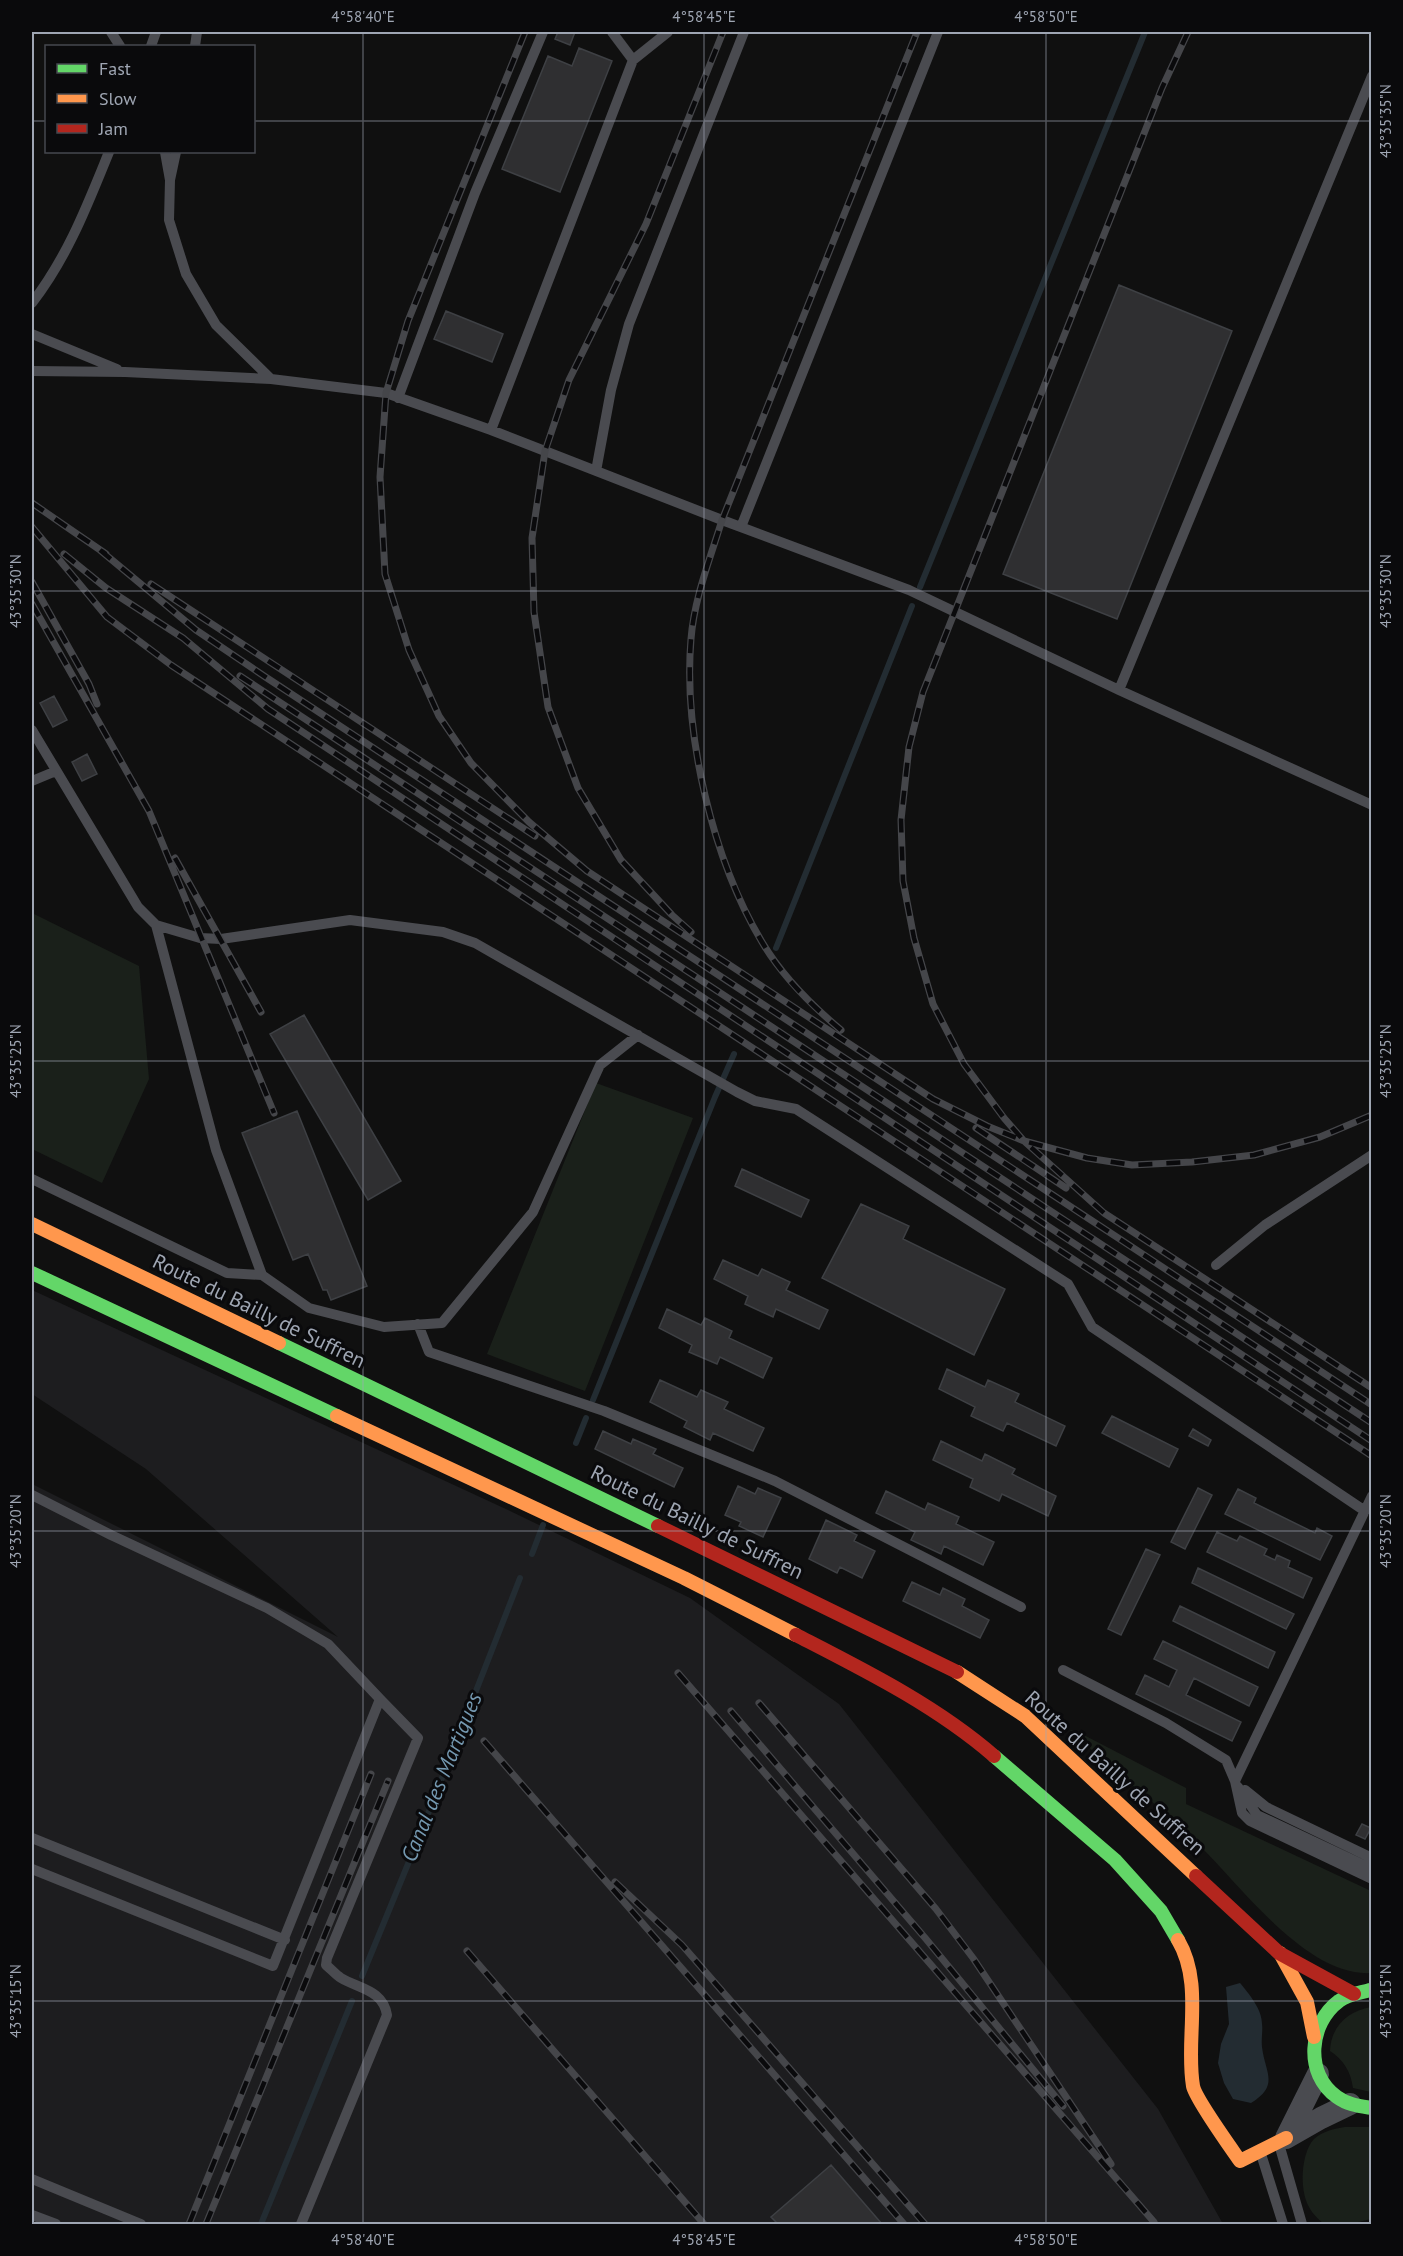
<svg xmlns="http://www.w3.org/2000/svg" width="1403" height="2256" font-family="'PT Sans',sans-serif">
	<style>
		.built { fill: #1d1d1f }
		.green { fill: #1a201a }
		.water { fill: #232c32 }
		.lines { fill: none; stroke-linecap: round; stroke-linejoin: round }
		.stream { stroke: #232c32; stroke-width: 6 }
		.building { fill: #2f2f31; stroke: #3e4044; stroke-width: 1.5 }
		.lane { stroke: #4a4b50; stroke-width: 10 }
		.street { stroke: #4a4b50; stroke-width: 22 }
		.fast { stroke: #63d668; stroke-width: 14 }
		.slow { stroke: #ff974d; stroke-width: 14 }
		.jam { stroke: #b3261e; stroke-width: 14 }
		.rail-casing { stroke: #45464a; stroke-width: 7 }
		.rail { stroke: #0a0a0c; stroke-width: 4.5; stroke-dasharray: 14; stroke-linecap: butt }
		.ticks { fill: none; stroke: #9fa6b3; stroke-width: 1.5; stroke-opacity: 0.45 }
		.labels { text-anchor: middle; stroke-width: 6; stroke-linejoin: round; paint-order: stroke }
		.street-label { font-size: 21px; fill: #9fa6b3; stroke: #0a0a0c }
		.water-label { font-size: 22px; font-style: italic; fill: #7498b0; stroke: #0a0a0c }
		.neatline { fill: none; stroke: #9fa6b3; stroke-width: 2 }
		.ticks-label { font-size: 15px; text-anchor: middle; fill: #9fa6b3 }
	</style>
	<rect width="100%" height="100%" fill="#101010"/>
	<!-- built -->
	<path class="built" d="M32 1290 508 1510 690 1598 839 1704 1158 2109 1223 2224H32V1484L338 1637 146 1469 32 1394Z"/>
	<!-- green -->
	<path class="green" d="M32 913 139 966 149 1079 102 1183 32 1149Z
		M596 1083 693 1118 585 1391 487 1354Z
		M1070 1730 1078 1732 1186 1788V1804L1371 1891V1973C1307 1977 1242 1887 1200 1846 1159 1805 1112 1770 1070 1730Z
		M1371 2007V2092L1353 2088C1351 2072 1343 2059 1330 2051 1331 2026 1348 2011 1371 2007Z
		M1345 2127H1371V2219L1350 2224H1324C1319 2220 1312 2213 1309 2207 1299 2190 1301 2153 1314 2139 1323 2131 1334 2129 1345 2127Z"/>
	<!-- water -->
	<path class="water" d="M1240 1983C1249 1994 1262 2009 1262 2024 1263 2031 1261 2039 1262 2047 1265 2073 1280 2085 1251 2103L1233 2099 1224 2083 1218 2063 1221 2044 1229 2024 1226 1987Z"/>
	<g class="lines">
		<!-- stream -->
		<path class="stream" d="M920 587 1145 32
			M776 948 912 606
			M593 1400 715 1097 734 1054
			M576 1443 586 1418
			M532 1554 543 1525
			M362 1976 417 1842 520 1578
			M261 2224 352 2001"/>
	</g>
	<!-- building -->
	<path class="building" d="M558 32H575L570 45 555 39Z
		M579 48 612 61 560 192 502 169 548 56 572 66Z
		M1119 285 1232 331 1117 619 1003 574Z
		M446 311 503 334 492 362 434 339Z
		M54 696 67 720 53 727 40 703Z
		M87 754 97 774 82 781 72 762Z
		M304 1015 401 1181 368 1200 270 1034Z
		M297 1111 367 1286 331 1300 327 1290H323L308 1254 293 1260 242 1133Z
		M742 1169 809 1200 801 1217 735 1186Z
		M861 1204 909 1226 903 1239 1005 1289 974 1355 822 1278Z
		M723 1260 758 1276 762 1269 790 1282 786 1290 828 1310 819 1329 776 1309 773 1317 745 1304 748 1296 714 1279Z
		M667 1309 701 1325 705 1318 732 1331 729 1338 772 1358 763 1378 720 1357 717 1364 689 1352 692 1345 659 1328Z
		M947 1369 985 1387 988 1380 1019 1394 1015 1402 1065 1426 1056 1446 1007 1423 1003 1431 971 1416 975 1407 939 1389Z
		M660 1380 697 1397 701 1390 728 1402 724 1409 764 1428 753 1451 713 1433 710 1440 684 1427 687 1421 650 1402Z
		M1112 1416 1178 1449 1169 1467 1102 1433Z
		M1193 1429 1211 1440 1208 1446 1189 1436Z
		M603 1431 631 1444 633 1439 656 1449 653 1454 683 1468 674 1487 595 1449Z
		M941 1441 982 1461 985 1454 1015 1469 1012 1474 1056 1496 1048 1516 1002 1494 999 1501 970 1487 973 1479 933 1460Z
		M738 1486 755 1494 758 1488 781 1498 763 1537 739 1526 741 1522 725 1515Z
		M1198 1488 1212 1495 1185 1549 1171 1542Z
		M1238 1489 1256 1498 1254 1503 1315 1533 1317 1528 1332 1536 1320 1560 1225 1514Z
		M886 1491 925 1510 928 1503 959 1517 956 1524 994 1542 983 1565 944 1546 941 1554 911 1540 915 1532 876 1513Z
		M826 1520 857 1535 854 1541 875 1551 862 1578 840 1567 837 1573 809 1559Z
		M1217 1532 1237 1541 1240 1536 1267 1549 1264 1555 1275 1560 1277 1555 1290 1561 1288 1567 1312 1578 1303 1598 1207 1552Z
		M1146 1549 1160 1555 1121 1635 1108 1629Z
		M1198 1568 1294 1614 1286 1629 1192 1583Z
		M912 1582 940 1595 943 1588 965 1599 962 1606 989 1620 980 1638 903 1601Z
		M1180 1606 1275 1652 1268 1668 1173 1621Z
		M1163 1641 1258 1687 1249 1706 1194 1678 1186 1695 1241 1722 1232 1741 1136 1694 1145 1675 1169 1687 1177 1670 1154 1659Z
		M1362 1824 1371 1828 1365 1839 1356 1835Z
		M831 2165 882 2224H778L771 2217Z"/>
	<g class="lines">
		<!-- lane -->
		<path class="lane" d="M111 32 120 46
			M151 46 156 32
			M195 46 197 32
			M633 60 668 32
			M165 152 170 180 176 152
			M170 180 169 220 186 274 216 325 271 379
			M32 303C68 256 87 206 109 152
			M32 334 117 369
			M32 371 125 372 271 379 386 393 491 430 722 520 909 590 1119 690 1372 805
			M398 398 475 193 543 32
			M491 430 633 60 612 32
			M596 471 611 390 629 324 744 32
			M741 527 938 32
			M1119 690 1372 76
			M32 730 138 907 156 925 200 938 221 939 350 920 443 932 475 943 737 1092 755 1101 796 1109 1068 1284 1092 1327 1365 1511
			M32 781 56 771
			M156 925 216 1150 262 1275 309 1308 384 1327 442 1323 533 1212 600 1065 638 1035
			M32 1179 227 1273 262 1275
			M1216 1265 1265 1225 1372 1155
			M418 1324 429 1352 604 1411 775 1481 1021 1607
			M32 1495 111 1535 267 1608 328 1644 380 1699 273 1966 32 1869
			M1063 1670 1166 1723 1226 1760 1235 1781 1242 1813 1250 1821 1372 1879
			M1235 1781 1372 1496
			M1238 1787 1257 1815 1372 1869
			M1245 1790 1266 1807 1372 1858
			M32 1838 285 1940
			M1279 2144 1302 2224
			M1261 2154 1283 2224
			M32 2179 141 2224
			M32 2215 56 2224
			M301 2224 387 2015C383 1990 360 1989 341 1978 336 1975 331 1969 326 1965L327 1958 418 1738 380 1699"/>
		<!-- street -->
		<path class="street" d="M1318 2074 1286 2138 1321 2118 1350 2104"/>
		<!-- fast -->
		<path class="fast" d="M32 1273 337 1416
			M279 1343 658 1526
			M994 1756 1115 1860 1161 1911 1178 1940
			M1370 1990C1360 1993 1348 1994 1339 2001 1309 2023 1304 2074 1337 2097 1348 2105 1359 2106 1372 2108"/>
		<!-- slow -->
		<path class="slow" d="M32 1224 279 1343
			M337 1416 684 1578 796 1635
			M957 1672 1025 1716 1196 1876
			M1178 1940C1204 1984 1185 2039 1193 2086 1195 2098 1231 2148 1240 2161L1286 2138
			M1280 1953 1307 2002 1314 2037"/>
		<!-- jam -->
		<path class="jam" d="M658 1526 957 1672
			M796 1635C864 1670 935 1705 994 1756
			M1196 1876 1279 1953 1354 1994"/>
		<!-- rail casing -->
		<g class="rail-casing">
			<path id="rail" d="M525 32 408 321 386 393 380 477 385 574 409 650 439 716 471 763 529 822 587 871 933 1099 987 1126 1024 1141 1087 1158 1132 1165 1192 1162 1254 1155 1320 1137 1372 1115
				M1188 32 1162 88 923 692 909 747 901 820 903 881 914 938 933 1004 964 1064 1004 1118 1024 1141 1104 1213 1372 1388
				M32 503 106 554
				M32 527 107 617 171 665 1372 1456
				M100 550 196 630 267 678 1372 1405
				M64 554 106 588 183 638 268 709 1372 1441
				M32 582 89 684 97 704
				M151 584 535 836
				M32 604 149 811 274 1113
				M240 676 1372 1423
				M175 858 261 1012
				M691 932 672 915 621 860 578 788 548 707 534 612 532 538 545 451 569 380 646 224 723 32
				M841 1030C810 1004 782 976 762 942 713 860 683 735 691 639 694 599 710 559 722 520L917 32
				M976 1128 1066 1188
				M678 1673 1154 2222
				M759 1703 936 1909 973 1958 1111 2164
				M731 1711 926 1939 1063 2106
				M484 1741 904 2224
				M615 1882 682 1945 925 2224
				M467 1951 704 2224
				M189 2224 371 1774
				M206 2224 388 1781"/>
		</g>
		<!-- rail -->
		<use href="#rail" class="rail"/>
	</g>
	<!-- ticks -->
	<path class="ticks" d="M363 32V2224M704 32V2224M1046 32V2224M32 121H46M254 121H1372M32 591H1372M32 1061H1372M32 1531H1372M32 2001H1372"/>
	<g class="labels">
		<!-- street labels -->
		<g class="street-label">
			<text transform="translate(259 1311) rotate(26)" y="7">Route du Bailly de Suffren</text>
			<text transform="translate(697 1522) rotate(26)" y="7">Route du Bailly de Suffren</text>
			<text transform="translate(1115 1773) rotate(42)" y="7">Route du Bailly de Suffren</text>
		</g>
		<!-- water labels -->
		<g class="water-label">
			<text transform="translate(441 1777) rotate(-68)" y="8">Canal des Martigues</text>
		</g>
	</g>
	<!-- border -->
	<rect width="1403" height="2256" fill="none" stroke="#0a0a0c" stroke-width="66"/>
	<!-- legend -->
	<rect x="45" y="45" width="210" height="108" fill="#0a0a0c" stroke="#46484f" stroke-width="1.5"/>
	<rect x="57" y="64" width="30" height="9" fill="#63d668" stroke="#46484f" stroke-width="1.5"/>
	<text x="99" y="75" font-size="18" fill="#9fa6b3">Fast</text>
	<rect x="57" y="94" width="30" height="9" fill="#ff974d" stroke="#46484f" stroke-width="1.5"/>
	<text x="99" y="105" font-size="18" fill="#9fa6b3">Slow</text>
	<rect x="57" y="124" width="30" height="9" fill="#b3261e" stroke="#46484f" stroke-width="1.5"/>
	<text x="99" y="135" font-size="18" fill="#9fa6b3">Jam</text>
	<rect x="33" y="33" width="1337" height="2190" class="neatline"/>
	<g class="ticks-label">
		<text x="363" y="22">4°58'40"E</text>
		<text x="704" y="22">4°58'45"E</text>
		<text x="1046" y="22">4°58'50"E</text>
		<text transform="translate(1386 121) rotate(-90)" y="5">43°35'35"N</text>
		<text transform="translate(16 591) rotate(-90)" y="5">43°35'30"N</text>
		<text transform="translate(1386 591) rotate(-90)" y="5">43°35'30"N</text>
		<text transform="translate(16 1061) rotate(-90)" y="5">43°35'25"N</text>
		<text transform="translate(1386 1061) rotate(-90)" y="5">43°35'25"N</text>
		<text transform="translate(16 1531) rotate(-90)" y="5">43°35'20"N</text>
		<text transform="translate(1386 1531) rotate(-90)" y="5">43°35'20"N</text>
		<text transform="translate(16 2001) rotate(-90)" y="5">43°35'15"N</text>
		<text transform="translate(1386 2001) rotate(-90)" y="5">43°35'15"N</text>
		<text x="363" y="2245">4°58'40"E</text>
		<text x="704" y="2245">4°58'45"E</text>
		<text x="1046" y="2245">4°58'50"E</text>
	</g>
</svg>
